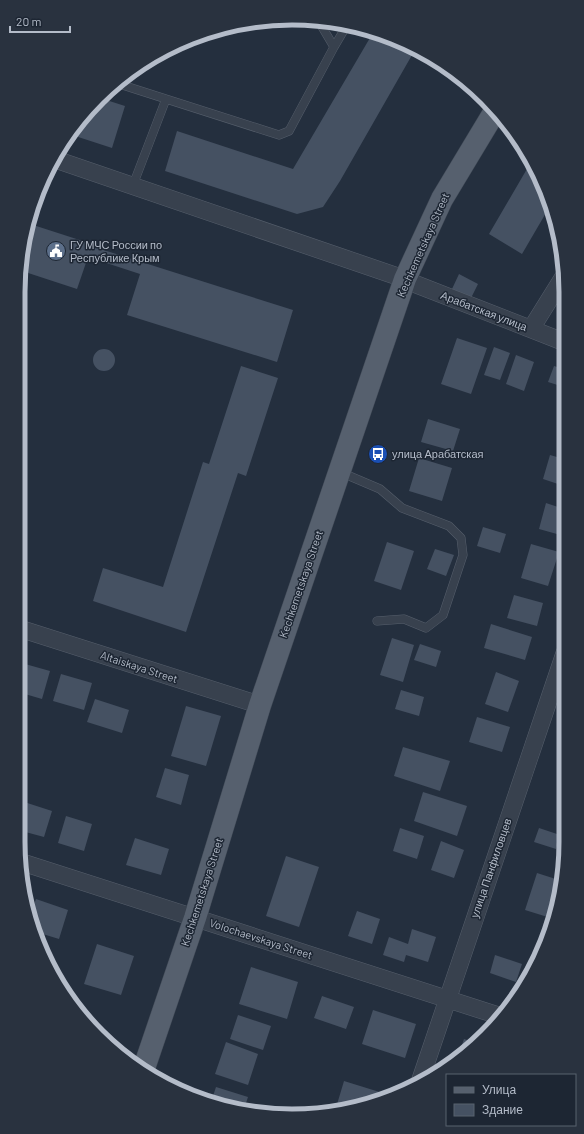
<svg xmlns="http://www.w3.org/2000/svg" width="584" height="1134" font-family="Barlow,sans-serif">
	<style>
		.building { fill: #455162 }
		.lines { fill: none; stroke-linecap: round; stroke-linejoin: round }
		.lane-casing { stroke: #565f6c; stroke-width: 9 }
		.street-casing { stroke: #565f6c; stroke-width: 18 }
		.primary-casing { stroke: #414a57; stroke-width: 23 }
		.lane { stroke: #38414e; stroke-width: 8 }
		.street { stroke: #38414e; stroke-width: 17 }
		.primary { stroke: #56606e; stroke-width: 22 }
		.labels { text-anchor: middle; stroke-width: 3; stroke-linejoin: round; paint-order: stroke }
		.poi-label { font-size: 11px; fill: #b4bcc9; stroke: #1d2633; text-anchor: start }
		.street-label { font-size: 11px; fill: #b4bcc9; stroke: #1d2633 }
		.rim { fill: none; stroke: #b4bcc9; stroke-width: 5 }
	</style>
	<rect width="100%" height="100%" fill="#242f3e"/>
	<!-- building -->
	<path class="building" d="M374 31 416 48 340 181 323 207 297 214 165 171 177 131 293 169Z
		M100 98 125 106 112 148 69 134 75 125Z
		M531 162 545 187 550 206 522 254 489 234Z
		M27 223 92 244 91 246 293 310 277 362 127 315 140 274 88 257 77 289 19 270Z
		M459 274 478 284 471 298 452 289Z
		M457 338 487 348 471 394 441 384Z
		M494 347 510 353 500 380 484 375Z
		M93 360a11 11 0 1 1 22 0a11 11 0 1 1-22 0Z
		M516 355 534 362 524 391 506 384Z
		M241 366 278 378 246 476 238 473 186 632 93 601 103 568 163 587 203 462 209 464Z
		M554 366 564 369V387L548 382Z
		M428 419 460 429 453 451 421 442Z
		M550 455 564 459V486L543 479Z
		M419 458 452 468 442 501 409 491Z
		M546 503 564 509V536L539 529Z
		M483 527 506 534 500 553 477 546Z
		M387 542 414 551 401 590 374 581Z
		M531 544 559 552 548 586 521 578Z
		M435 549 454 555 446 576 427 569Z
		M514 595 543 603 537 626 507 618Z
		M491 624 532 637 525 660 484 648Z
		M392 638 414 645 403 682 380 675Z
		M420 644 441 651 436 667 414 660Z
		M18 662 50 671 42 699 18 692Z
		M496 672 519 681 508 712 485 704Z
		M61 674 92 683 84 710 53 701Z
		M401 690 424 697 419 716 395 709Z
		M95 699 129 710 122 733 87 722Z
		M186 706 221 716 206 766 171 756Z
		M477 717 510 727 502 752 469 742Z
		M403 747 450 761 440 791 394 776Z
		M165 768 189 775 181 805 156 797Z
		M423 792 467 806 457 836 414 821Z
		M18 800 52 811 44 837 18 830Z
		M565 804V829L558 827Z
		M66 816 92 824 84 851 58 843Z
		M400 828 424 836 417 859 393 851Z
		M539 828 560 835 556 849 534 842Z
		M135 838 169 849 161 875 126 865Z
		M441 841 464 850 454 878 431 870Z
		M286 856 319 867 299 927 266 916Z
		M537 873 562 881 554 919 525 910Z
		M36 899 68 910 59 939 33 931 30 916Z
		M357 911 380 919 372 944 348 936Z
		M412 929 436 937 428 962 406 955 404 962 383 955 389 937 408 944Z
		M97 944 134 956 121 995 84 984Z
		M495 955 522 964 516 982 490 973Z
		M251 967 298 982 287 1019 239 1004Z
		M322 996 354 1007 346 1029 314 1018Z
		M373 1010 416 1024 405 1058 362 1044Z
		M238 1015 271 1026 263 1050 230 1039Z
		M464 1039 476 1043 458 1056Z
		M226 1042 258 1054 248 1085 215 1074Z
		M344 1081 386 1094 384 1099 363 1107 335 1111Z
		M216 1087 248 1097 244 1109 221 1107 211 1102Z"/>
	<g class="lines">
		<!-- lane casing -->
		<g class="lane-casing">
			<path id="lane" d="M318 20 334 47 347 25
				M116 83 279 135 289 131 334 47
				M133 185 166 99
				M340 472 380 489 402 508 449 526 461 538 463 555 443 615 426 628 404 619 377 621"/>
		</g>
		<!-- street casing -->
		<g class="street-casing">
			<path id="street" d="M54 159 405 279
				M405 280 564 342
				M531 329 564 276
				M18 628 260 705
				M21 862 500 1016
				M419 1084 565 652"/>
		</g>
		<!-- primary casing -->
		<g class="primary-casing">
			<path id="primary" d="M143 1071 195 918 260 705 405 279 442 199 495 111"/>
		</g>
		<!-- lane -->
		<use href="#lane" class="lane"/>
		<!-- street -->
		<use href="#street" class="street"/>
		<!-- primary -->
		<use href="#primary" class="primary"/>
	</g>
	<!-- icons -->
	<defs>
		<g id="civic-disc" transform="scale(1)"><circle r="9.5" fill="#5c6f8a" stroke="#1d2633"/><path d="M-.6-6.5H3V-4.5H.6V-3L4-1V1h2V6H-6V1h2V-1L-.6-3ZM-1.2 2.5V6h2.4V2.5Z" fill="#fff"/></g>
		<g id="bus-disc" transform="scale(1)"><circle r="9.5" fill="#1a4fb4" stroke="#1d2633"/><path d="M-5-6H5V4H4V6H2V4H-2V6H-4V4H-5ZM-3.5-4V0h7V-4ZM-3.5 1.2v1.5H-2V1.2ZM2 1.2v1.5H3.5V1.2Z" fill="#fff"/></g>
	</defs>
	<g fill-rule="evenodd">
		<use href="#civic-disc" x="56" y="251"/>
		<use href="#bus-disc" x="378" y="454"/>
	</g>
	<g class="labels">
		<!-- poi labels -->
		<g class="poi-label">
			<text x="70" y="249">ГУ МЧС России по<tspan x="70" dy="13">Республике Крым</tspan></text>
			<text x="392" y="458">улица Арабатская</text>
		</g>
		<!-- street labels -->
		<g class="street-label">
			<text transform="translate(423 245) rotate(-66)" y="4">Kechkemetskaya Street</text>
			<text transform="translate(484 311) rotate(21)" y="4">Арабатская улица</text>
			<text transform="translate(301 584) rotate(-71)" y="4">Kechkemetskaya Street</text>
			<text transform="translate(139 667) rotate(18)" y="4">Altaiskaya Street</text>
			<text transform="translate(491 868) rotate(-71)" y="4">улица Панфиловцев</text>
			<text transform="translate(202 892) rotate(-72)" y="4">Kechkemetskaya Street</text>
			<text transform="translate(261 939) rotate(18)" y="4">Volochaevskaya Street</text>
		</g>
	</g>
	<!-- crop -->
	<path d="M0 0H584V1134H0ZM292 25H292A267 267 0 0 1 559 292V842A267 267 0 0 1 292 1109H292A267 267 0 0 1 25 842V292A267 267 0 0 1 292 25Z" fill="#29323f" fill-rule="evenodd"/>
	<path class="rim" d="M292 25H292A267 267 0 0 1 559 292V842A267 267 0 0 1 292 1109H292A267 267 0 0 1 25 842V292A267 267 0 0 1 292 25Z"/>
	<!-- legend -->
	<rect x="446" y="1074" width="130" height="52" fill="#1d2633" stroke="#59626f"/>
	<rect x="454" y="1087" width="20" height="6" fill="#56606e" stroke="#59626f"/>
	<text x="482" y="1094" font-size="12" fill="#b4bcc9">Улица</text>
	<rect x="454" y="1104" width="20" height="12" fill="#455162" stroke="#59626f"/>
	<text x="482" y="1114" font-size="12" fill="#b4bcc9">Здание</text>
	<!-- scale -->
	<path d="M10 26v6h60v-6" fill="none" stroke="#b4bcc9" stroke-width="2"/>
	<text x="16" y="26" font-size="12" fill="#b4bcc9" stroke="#1d2633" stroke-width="3" paint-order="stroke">20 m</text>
</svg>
